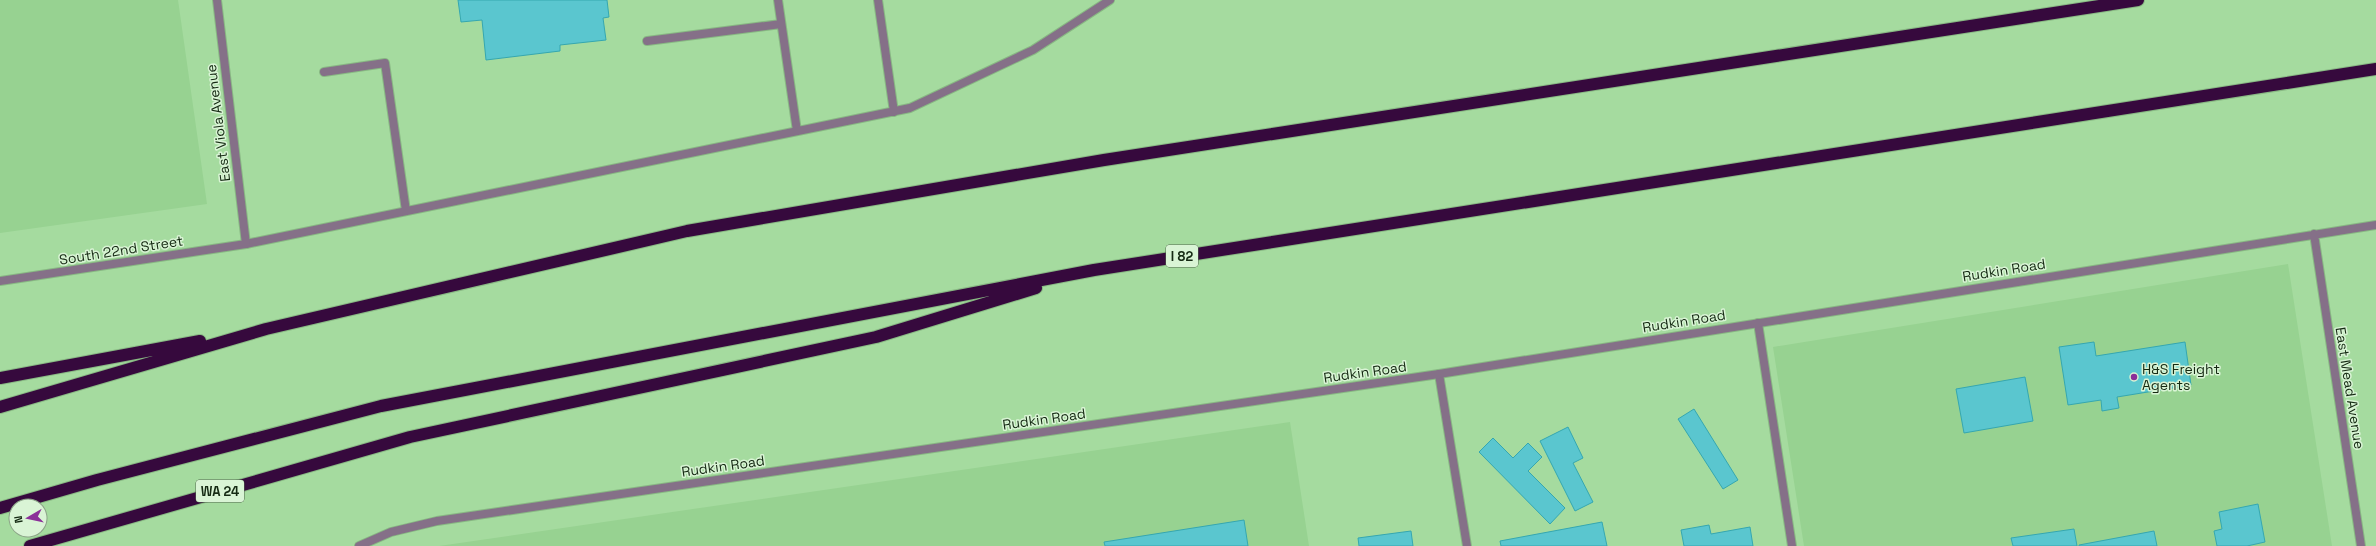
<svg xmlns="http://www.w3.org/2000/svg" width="2376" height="546" font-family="'Space Grotesk',sans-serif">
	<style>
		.built { fill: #97d291 }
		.building { fill: #5ac6cf; stroke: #35a7b0 }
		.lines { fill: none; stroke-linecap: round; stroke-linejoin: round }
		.service-casing { stroke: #88b883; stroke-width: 10 }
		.minor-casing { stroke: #88b883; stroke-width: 10 }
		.tertiary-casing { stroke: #88b883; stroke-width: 10 }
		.motorway-casing { stroke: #88b883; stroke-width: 14 }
		.service { stroke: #857088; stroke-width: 8 }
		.minor { stroke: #857088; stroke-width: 8 }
		.tertiary { stroke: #857088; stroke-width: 8 }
		.motorway { stroke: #36093d; stroke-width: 12 }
		.poi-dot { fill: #8b2f99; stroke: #d9f4d5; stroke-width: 1.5 }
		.labels { text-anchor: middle; stroke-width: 3; stroke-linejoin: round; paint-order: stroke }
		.shield { fill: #d9f4d5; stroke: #50674d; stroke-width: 1 }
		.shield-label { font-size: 13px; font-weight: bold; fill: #152a13 }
		.street-label { font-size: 14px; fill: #152a13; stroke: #d9f4d5 }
		.poi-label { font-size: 14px; fill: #152a13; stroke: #d9f4d5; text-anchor: start }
	</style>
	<rect width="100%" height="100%" fill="#a5db9f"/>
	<!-- built -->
	<path class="built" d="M0 0H178L207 204 0 233Z
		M2288 264 2332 546H1804L1773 347Z
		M1290 422 1309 546H439Z"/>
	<!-- building -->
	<path class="building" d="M458 0H607L609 17 603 18 606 40 560 45V51L486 60 482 20 461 22Z
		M2094 342 2096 356 2185 342 2191 385 2117 397 2119 408 2102 411 2101 400 2068 405 2059 347Z
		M2025 377 2033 421 1964 433 1956 389Z
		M1694 409 1738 480 1723 489 1678 419Z
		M1568 427 1583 458 1573 463 1593 502 1575 511 1540 441Z
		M1493 438 1513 458 1528 443 1542 457 1528 471 1565 508 1550 524 1479 452Z
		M2258 504 2265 542 2247 546H2217L2214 531 2222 529 2219 512Z
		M1244 520 1248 546H1105L1104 542Z
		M1602 522 1607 546H1501L1500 541Z
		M1709 525 1711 534 1750 527 1753 546H1684L1681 530Z
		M2074 529 2077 546H2013L2011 538Z
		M1411 531 1413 546H1359L1358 538Z
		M2154 531 2157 546H2079V545Z"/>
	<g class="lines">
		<!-- service casing -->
		<g class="service-casing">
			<path id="service" d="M778 0 797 131
				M878 0 894 112
				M647 41 781 24
				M324 72 385 63 406 211
				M246 244 910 108 1033 50 1110 0
				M1758 323 1792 546"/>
		</g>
		<!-- minor casing -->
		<g class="minor-casing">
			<path id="minor" d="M0 281 246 244 217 0
				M1439 374 1467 546"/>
		</g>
		<!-- tertiary casing -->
		<g class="tertiary-casing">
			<path id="tertiary" d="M2314 234 2361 546
				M359 546 391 532 437 521 1439 374 2376 225"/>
		</g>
		<!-- motorway casing -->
		<g class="motorway-casing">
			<path id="motorway" d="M0 378 200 341
				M0 407 266 329 687 231 1104 160 2138 0
				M0 508 97 480 381 406 1094 270 2376 69
				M30 546 410 437 876 337 1036 288"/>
		</g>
		<!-- service -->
		<use href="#service" class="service"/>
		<!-- minor -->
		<use href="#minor" class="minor"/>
		<!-- tertiary -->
		<use href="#tertiary" class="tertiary"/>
		<!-- motorway -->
		<use href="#motorway" class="motorway"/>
	</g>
	<!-- markers -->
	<circle class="poi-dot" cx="2134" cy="377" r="4"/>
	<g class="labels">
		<!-- shield labels -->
		<g class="shield">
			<rect x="1166" y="245" width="32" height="22" rx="3"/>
			<rect x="196" y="480" width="48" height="22" rx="3"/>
		</g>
		<g class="shield-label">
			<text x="1182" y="261">I 82</text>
			<text x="220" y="496">WA 24</text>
		</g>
		<!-- street labels -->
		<g class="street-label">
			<text transform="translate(218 123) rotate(-97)" y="5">East Viola Avenue</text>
			<text transform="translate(121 250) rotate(-9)" y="5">South 22nd Street</text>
			<text transform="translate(2004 270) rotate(-9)" y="5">Rudkin Road</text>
			<text transform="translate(1684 321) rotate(-9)" y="5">Rudkin Road</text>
			<text transform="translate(1365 372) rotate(-8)" y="5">Rudkin Road</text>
			<text transform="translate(2350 388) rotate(81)" y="5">East Mead Avenue</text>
			<text transform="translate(1044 419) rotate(-8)" y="5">Rudkin Road</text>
			<text transform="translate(723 466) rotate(-8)" y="5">Rudkin Road</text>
		</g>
		<!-- poi labels -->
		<g class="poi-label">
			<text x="2142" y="374">H&amp;S Freight<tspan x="2142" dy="16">Agents</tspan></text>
		</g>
	</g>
	<!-- north arrow -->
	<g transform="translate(28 518) rotate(261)"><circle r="19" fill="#d9f4d5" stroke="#8ba387"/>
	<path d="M0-3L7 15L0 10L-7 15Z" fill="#8b2f99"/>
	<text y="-6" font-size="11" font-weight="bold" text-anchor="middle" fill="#152a13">N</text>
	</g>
</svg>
